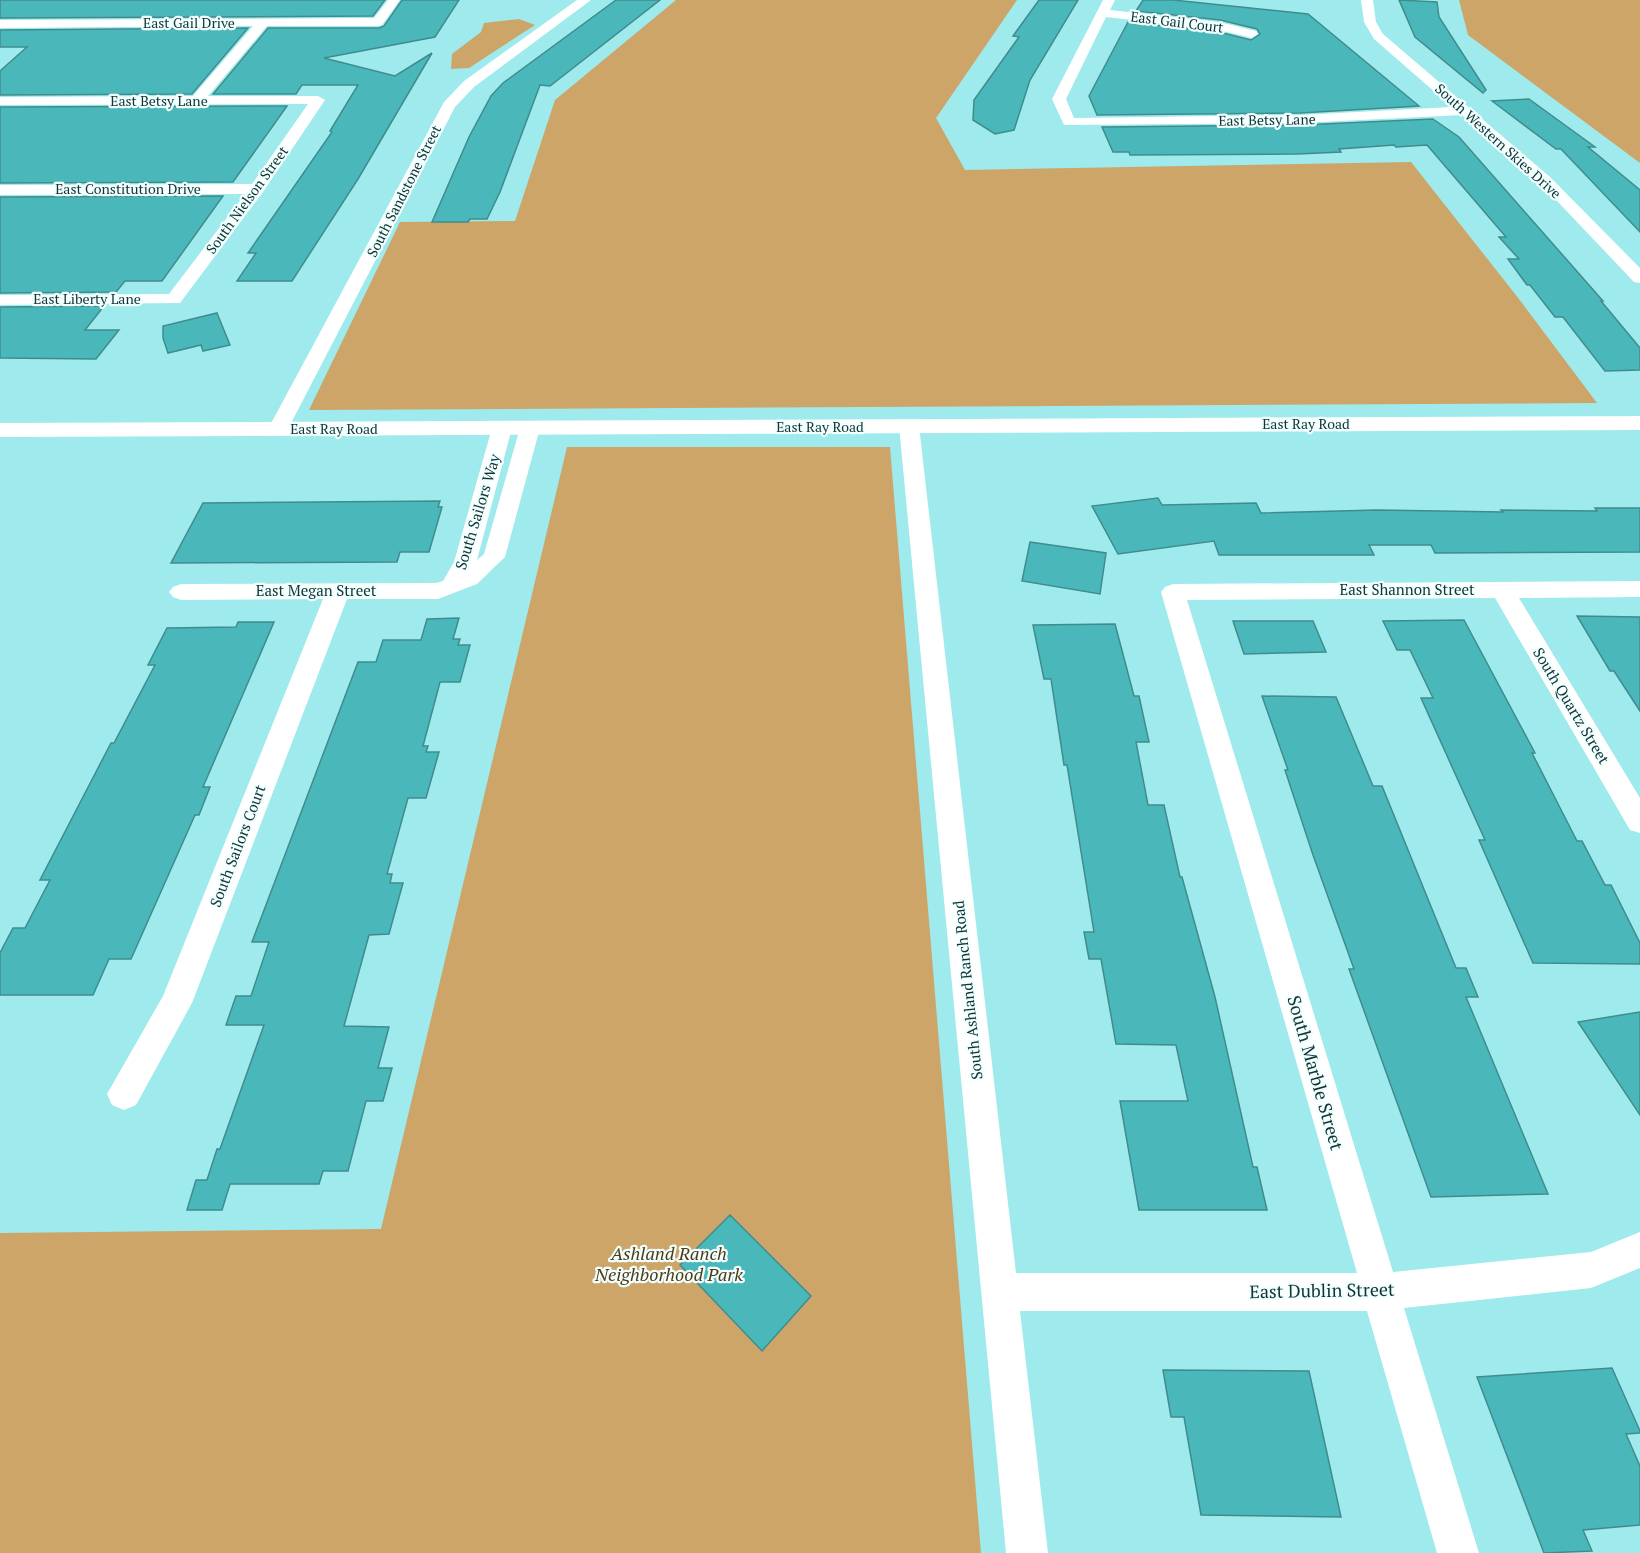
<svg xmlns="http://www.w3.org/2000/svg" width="1640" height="1553" font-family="'PT Serif',serif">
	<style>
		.green { fill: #cda568 }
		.building { fill: #4ab8bb; stroke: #408c8d; stroke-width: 1.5 }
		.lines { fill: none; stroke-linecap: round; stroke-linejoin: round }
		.street { fill: #fff; fill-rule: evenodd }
		.primary { fill: #fff; fill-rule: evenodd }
		.labels { text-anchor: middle; stroke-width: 4.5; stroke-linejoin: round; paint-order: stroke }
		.far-street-label { font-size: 14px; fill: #133334; stroke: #f1ffff }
		.street-label { font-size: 15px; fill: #133334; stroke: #f1ffff }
		.near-street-label { font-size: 18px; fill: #133334; stroke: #f1ffff }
		.near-park-label { font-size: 18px; font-style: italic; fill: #4f3913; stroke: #f1ffff }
	</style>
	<rect width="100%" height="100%" fill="#9eeaec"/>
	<!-- green -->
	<path class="green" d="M676 0H1017L936 118 965 170 1411 162 1519 299 1597 403 309 410 400 222 515 221 555 100Z
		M1459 0H1640V163L1468 35Z
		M519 19 535 25 469 68 451 69 452 54 481 32 484 23Z
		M567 447H890L981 1553H0V1233L381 1229Z"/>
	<!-- building -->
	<path class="building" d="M0 0H385L373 16 0 18Z
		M402 0H459L435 37 324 58 395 76 432 53 358 179 292 281H237L256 253H248L332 132 330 131 358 85H302L296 94H213L268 28H379L384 26Z
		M616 0H660L550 86 540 85 500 192 487 219H470L468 222H432L469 137 491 96 503 83Z
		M1039 0H1078L1030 80 1014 130 995 134 973 120 974 100 1019 37 1013 36Z
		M1143 0H1173L1308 14 1419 106 1300 113 1097 115 1089 96 1128 22 1219 32 1251 40 1260 34 1257 29 1220 20 1136 11Z
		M1399 0 1437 2 1439 17 1486 90 1483 93 1415 37Z
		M248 28 192 94 0 95V71L27 47H0V30Z
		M1529 99 1595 147H1588L1640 190V232L1561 149H1556L1492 101Z
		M287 106 233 182 0 183V107Z
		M1433 119 1459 137 1603 301H1601L1640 348V370L1605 371 1563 317H1555L1530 285H1527L1508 259H1519L1499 237H1506L1427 145 1396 147 1394 145 1339 149 1341 152 1297 154 1130 155 1129 152H1113L1102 127 1300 125Z
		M223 196 162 281H125L116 292 0 293V197Z
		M104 306 85 330H119L96 359 0 358V307Z
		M217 313 230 345 203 351 201 345 168 353 163 338V326Z
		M1158 498 1162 505 1256 503 1261 513 1377 510 1503 512 1501 510 1597 511 1595 508H1640V552L1435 553 1431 545H1369L1374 555H1219L1214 541 1118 554 1092 506Z
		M440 501 438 507H442L429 552H400L397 562 171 563 203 503Z
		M1030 542 1106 553 1100 594 1022 581Z
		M1577 616 1640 617V711L1614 671H1610Z
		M459 618 453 639H460L458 645H470L460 682H440L423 746H428L426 752H439L426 798H408L387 874H392L390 883H403L389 934 369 935 344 1026 389 1027 378 1068H392L383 1101H366L348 1171H323L319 1184H230L222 1210H187L196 1180H207L217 1149H220L264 1025H226L236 996H251L269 942H252L358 662H376L383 640H421L427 619Z
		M1464 620 1535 753H1532L1577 841H1582L1605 885H1611L1640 943V964L1533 963 1479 840H1485L1421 698H1433L1410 650H1397L1383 621Z
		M1233 621H1313L1326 652 1244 654Z
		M238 622H274L203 787H210L199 815H195L131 959H109L93 995H0V953L13 928H25L50 880H40L111 743H114L155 665H148L167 628 236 627Z
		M1115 624 1134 696H1139L1149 742H1136L1148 805H1164L1180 877H1182L1215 997 1253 1167H1257L1267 1210H1139L1120 1101H1188L1176 1045 1116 1044 1101 959H1089L1084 932H1094L1067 765H1064L1051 679H1044L1033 625Z
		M1262 696 1336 697 1373 786H1382L1456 968H1466L1478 997H1466L1548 1194 1431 1197 1349 969H1354L1313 855 1285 770H1288Z
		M1640 1012V1115L1578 1022Z
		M730 1215 811 1296 762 1351 680 1265Z
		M1612 1368 1640 1431V1433L1626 1434 1640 1466V1525L1583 1530 1592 1551 1544 1553 1477 1377Z
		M1163 1370 1309 1371 1341 1517 1201 1515 1184 1417H1171Z"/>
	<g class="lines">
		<!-- street -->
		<path class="street" d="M388 0H400L382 25 378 26H267L208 96H318L325 100 263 192 180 303 0 305V295L169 294 245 194 0 195V185L252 184 308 104 0 105V97L193 96 253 26 0 28V20L374 18Z
			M577 0H591L474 87 455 107 288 429 285 433H271L268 429 444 102 464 81Z
			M1103 0H1115L1110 10 1219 22 1256 31 1258 34 1252 38 1219 30 1106 17 1066 99 1074 118 1300 115 1452 107 1374 39 1364 22 1361 0H1373L1376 22 1383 34 1550 177 1640 268V283L1634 282 1540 183 1462 115 1300 123 1064 125 1052 99Z
			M909 420 916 422 919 426 1016 1273H1357L1161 592 1165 587 1173 584 1640 581V597L1519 598 1640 798V833L1630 830 1495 598 1187 600 1393 1272 1591 1252 1640 1232V1268L1591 1288 1404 1308 1479 1553H1437L1367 1311H1020L1048 1553H1006L899 426 902 422Z
			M502 422 509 424 512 428 477 560 484 554 520 428 523 424H537L540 428 505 557 477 584 438 599H347L192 1003 136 1105 124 1110 112 1105 107 1094 163 996 323 599 181 600 173 597 169 592 173 587 181 584 436 583 443 581 454 562 492 428 495 424Z"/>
		<!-- primary -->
		<path class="primary" d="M1640 416V430L0 437V423Z"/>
	</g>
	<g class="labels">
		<!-- far-street labels -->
		<g class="far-street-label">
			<text transform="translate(1177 22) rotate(7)" y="5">East Gail Court</text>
			<text x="189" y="28">East Gail Drive</text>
			<text x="159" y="106">East Betsy Lane</text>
			<text transform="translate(1267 120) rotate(-1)" y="5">East Betsy Lane</text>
			<text transform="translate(1498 141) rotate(42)" y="5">South Western Skies Drive</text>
			<text x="128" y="194">East Constitution Drive</text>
			<text transform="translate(404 191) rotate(-63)" y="5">South Sandstone Street</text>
			<text transform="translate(247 200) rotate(-54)" y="5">South Nielson Street</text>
			<text x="87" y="304">East Liberty Lane</text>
			<text x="1306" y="429">East Ray Road</text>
			<text x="820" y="432">East Ray Road</text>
			<text x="334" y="434">East Ray Road</text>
		</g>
		<!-- street labels -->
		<g class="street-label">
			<text transform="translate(478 512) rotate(-73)" y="5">South Sailors Way</text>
			<text x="1407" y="595">East Shannon Street</text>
			<text x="316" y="596">East Megan Street</text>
			<text transform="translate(1571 706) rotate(59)" y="5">South Quartz Street</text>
			<text transform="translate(238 846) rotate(-69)" y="5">South Sailors Court</text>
			<text transform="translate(968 990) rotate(-96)" y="5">South Ashland Ranch Road</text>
		</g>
		<!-- near-street labels -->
		<g class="near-street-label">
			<text transform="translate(1315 1073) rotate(74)" y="6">South Marble Street</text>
			<text transform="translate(1322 1291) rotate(-1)" y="6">East Dublin Street</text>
		</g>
		<!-- near-park labels -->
		<g class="near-park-label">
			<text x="669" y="1260">Ashland Ranch<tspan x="669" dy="21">Neighborhood Park</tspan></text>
		</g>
	</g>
</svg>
